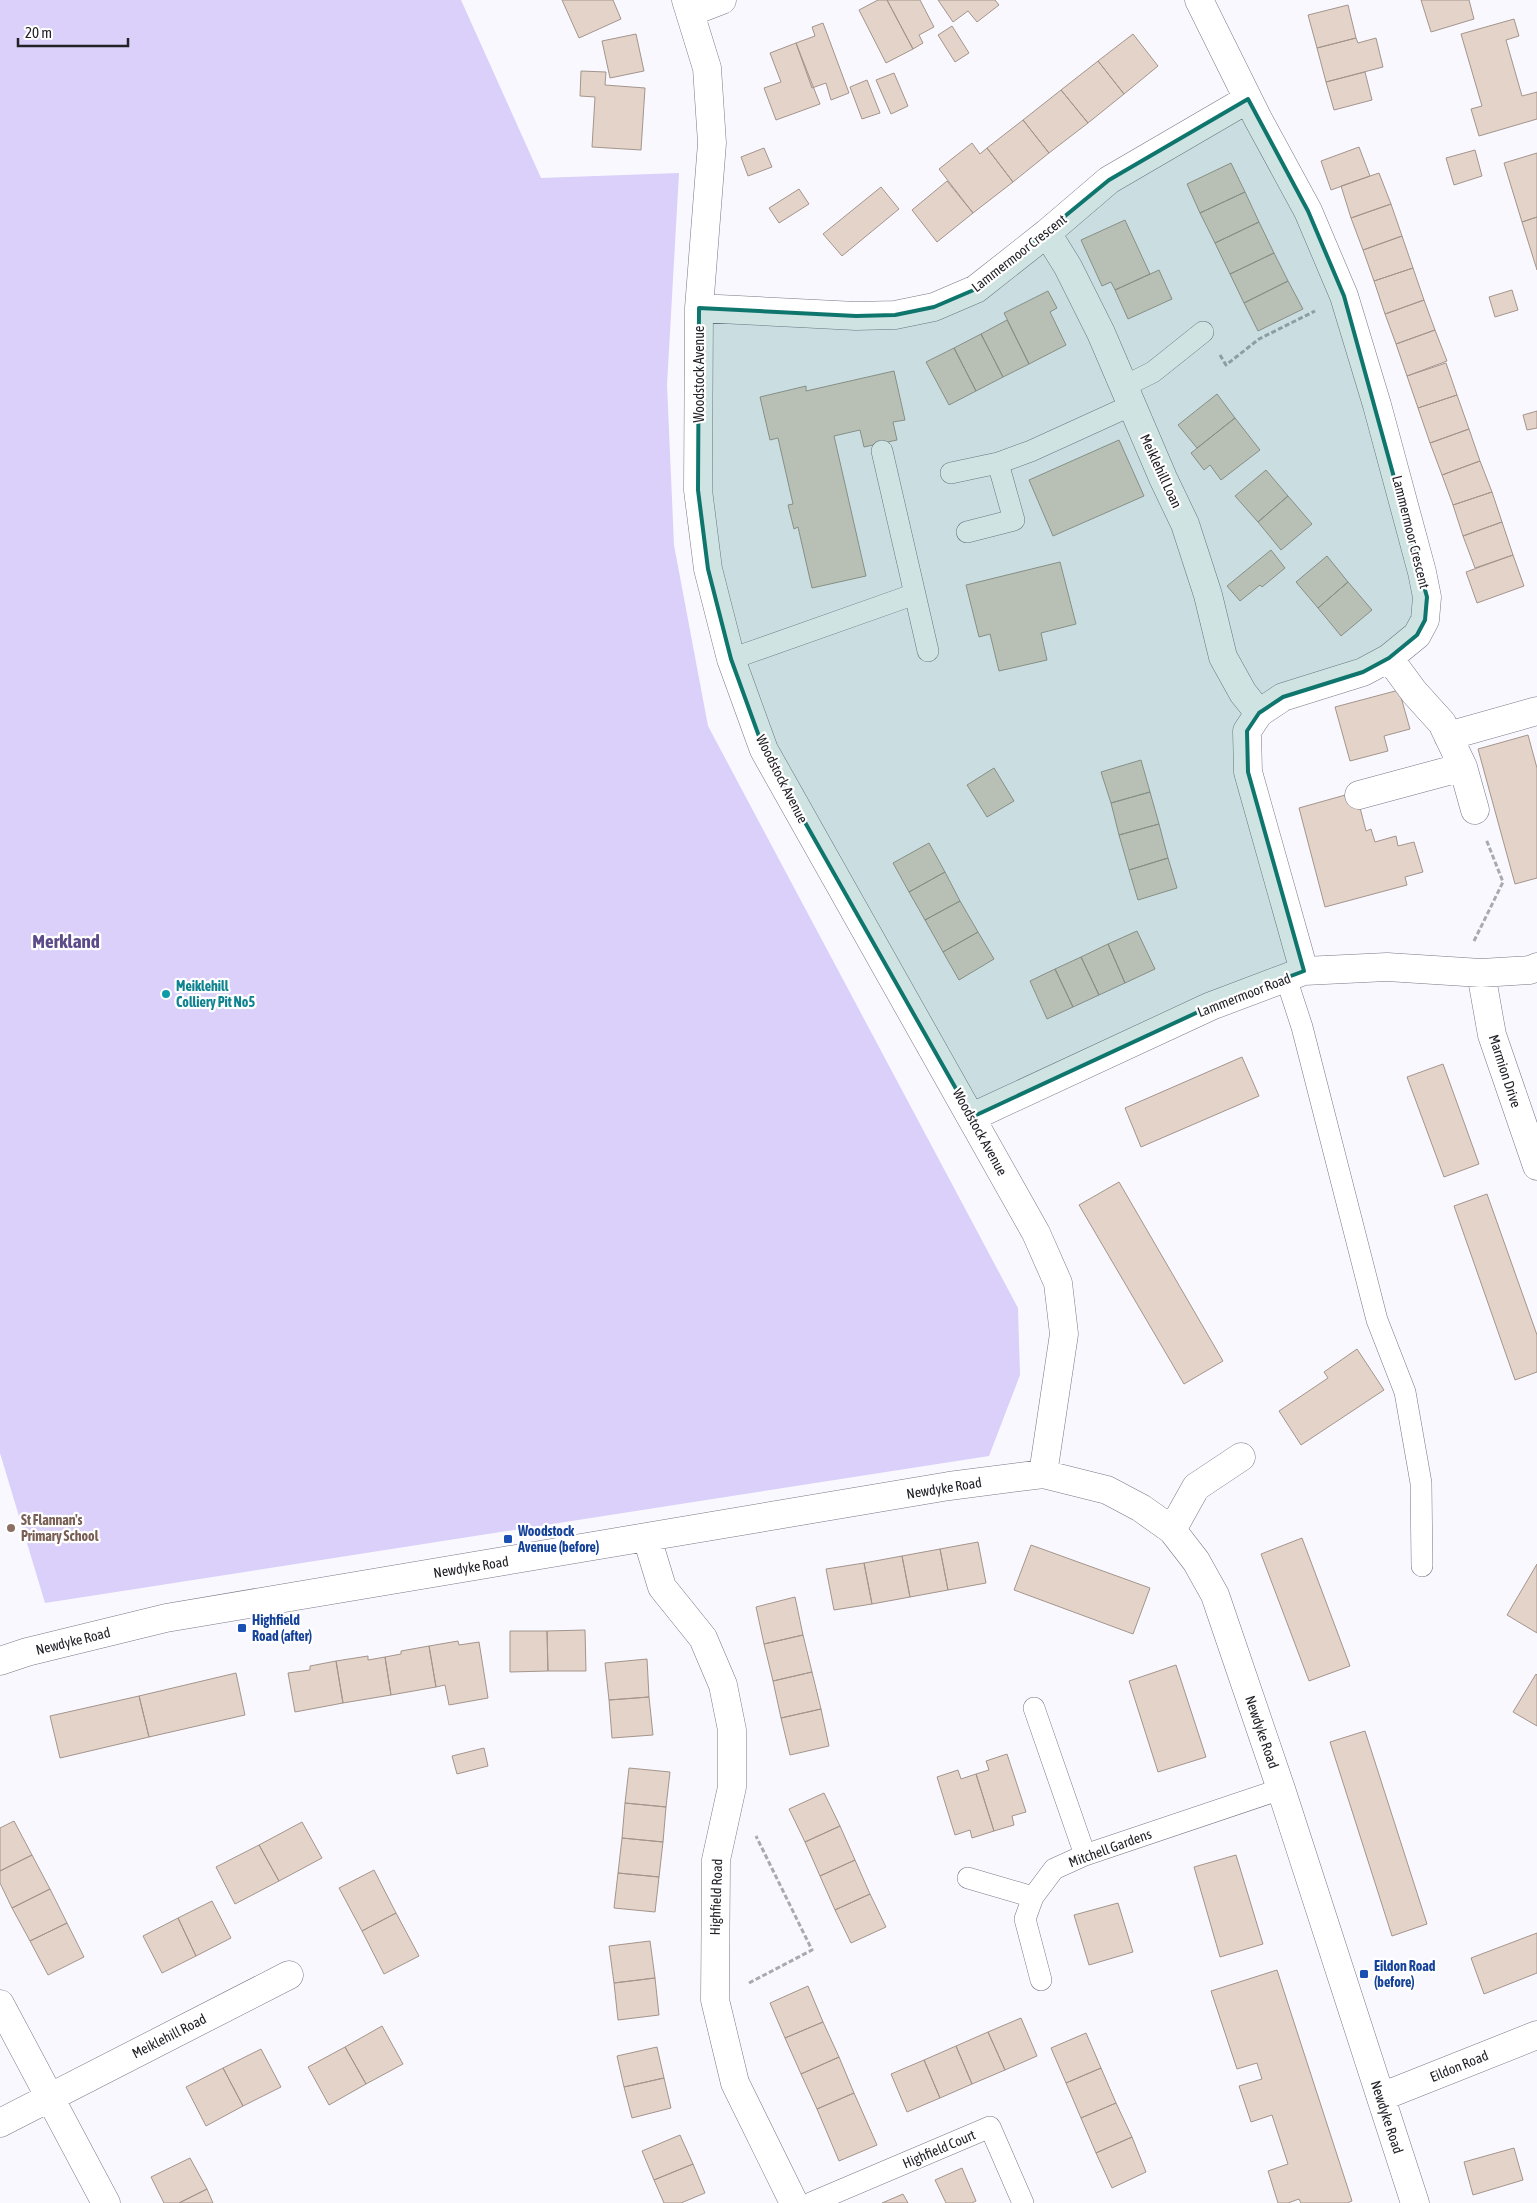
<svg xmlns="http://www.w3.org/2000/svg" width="1537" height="2203" font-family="'Asap Condensed',sans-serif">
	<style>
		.green { fill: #dad0fa }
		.building { fill: #e3d3c9; stroke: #a4958c }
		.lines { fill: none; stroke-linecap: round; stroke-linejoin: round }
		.lane-casing { stroke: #7a7786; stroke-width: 22 }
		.street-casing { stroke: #7a7786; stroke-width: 29 }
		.path { stroke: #aaa9b0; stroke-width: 3; stroke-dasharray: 5 2.5; stroke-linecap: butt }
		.lane { stroke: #fff; stroke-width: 21 }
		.street { stroke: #fff; stroke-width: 28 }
		.marked { fill: #0f766e; fill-opacity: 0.2; stroke: #0f766e; stroke-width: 4; stroke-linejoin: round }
		.culture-dot { fill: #0f9aa8; stroke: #fff; stroke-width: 2 }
		.education-dot { fill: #8d6e63; stroke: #fff; stroke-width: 2 }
		.transit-dot { fill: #1a4fb4; stroke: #fff; stroke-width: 2 }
		.labels { text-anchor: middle; stroke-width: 4.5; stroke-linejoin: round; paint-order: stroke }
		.street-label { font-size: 14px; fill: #242229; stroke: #fff }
		.culture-label { font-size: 14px; font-weight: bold; fill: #0d838f; stroke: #fff; text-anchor: start }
		.education-label { font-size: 14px; font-weight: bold; fill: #785e54; stroke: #fff; text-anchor: start }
		.transit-label { font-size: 14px; font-weight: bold; fill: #164399; stroke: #fff; text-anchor: start }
		.district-label { font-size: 19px; font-weight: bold; fill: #5c4a89; stroke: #fff }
	</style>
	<rect width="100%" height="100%" fill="#f9f8ff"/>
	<!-- green -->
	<path class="green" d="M0 0H461L541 178 679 173 667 385 674 545 708 726 1018 1308 1020 1375 989 1456 45 1603 0 1453Z"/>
	<!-- building -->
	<path class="building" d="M562 0H613L621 19 579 38Z
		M878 0H887L913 49 886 63 859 10Z
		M887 0H920L934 27 919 35 923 43 913 49Z
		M938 0H995L999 5 977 22 968 11 953 22Z
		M1421 0H1469L1474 19 1431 32Z
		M1348 5 1356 38 1317 48 1308 15Z
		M1514 19 1519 36 1506 40 1522 96 1537 92V119L1479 136 1471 109 1482 106 1461 34Z
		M823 23 849 93 831 100 826 83 812 88 796 43 815 36 812 27Z
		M952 26 969 53 955 62 938 35Z
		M636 34 644 71 610 78 602 41Z
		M1133 34 1158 66 1124 94 1098 61Z
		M1356 38 1358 43 1376 38 1383 67 1326 82 1317 48Z
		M796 43 820 104 776 120 764 88 781 82 770 53Z
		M1098 61 1124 94 1088 123 1061 90Z
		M581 71 606 72 605 85 645 88 641 150 592 147 595 97 580 96Z
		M1365 72 1372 100 1334 110 1326 82Z
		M894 73 908 106 891 114 876 80Z
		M867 80 880 113 862 119 850 87Z
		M1061 90 1088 123 1049 153 1023 120Z
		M1023 120 1049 153 1013 182 987 148Z
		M972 143 980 154 987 148 1013 182 973 213 939 169Z
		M1359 147 1370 176 1331 190 1321 161Z
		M764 148 772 167 748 176 741 157Z
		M1475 150 1482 176 1454 185 1446 158Z
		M1537 153V217L1522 222 1504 163Z
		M1231 163 1245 192 1200 213 1187 184Z
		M1379 173 1391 204 1351 218 1341 186Z
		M947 181 973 213 937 242 912 210Z
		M881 187 899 209 842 256 823 234Z
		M799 189 809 204 779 223 769 208Z
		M1245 192 1259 222 1215 243 1200 213Z
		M1391 204 1402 236 1363 250 1351 218Z
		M1537 217V270L1522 222Z
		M1125 220 1150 274 1115 290 1111 282 1102 286 1081 240Z
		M1259 222 1274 253 1230 274 1215 243Z
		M1402 236 1413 268 1374 281 1363 250Z
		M1274 253 1288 281 1244 303 1230 274Z
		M1413 268 1424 300 1385 314 1374 281Z
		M1159 270 1172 299 1128 319 1115 290Z
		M1288 281 1303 309 1258 331 1244 303Z
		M1512 290 1518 310 1495 317 1489 297Z
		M1048 291 1057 308 1050 312 1066 345 1029 364 1004 313Z
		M1424 300 1435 330 1396 344 1385 314Z
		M1007 320 1029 364 1003 377 981 334Z
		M1435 330 1447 361 1407 376 1396 344Z
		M981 334 1003 377 976 391 954 348Z
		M954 348 976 391 949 405 926 362Z
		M1446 363 1457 395 1418 408 1407 376Z
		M894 371 905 420 893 422 897 440 864 447 860 430 834 436 866 576 812 588 798 527 794 529 788 505 793 504 778 438 770 440 760 397 806 386V391Z
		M1217 394 1235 418 1197 448 1178 425Z
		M1457 395 1469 429 1430 443 1418 408Z
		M1537 411V428L1527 430 1523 415Z
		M1235 418 1260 450 1221 480 1210 465 1204 470 1191 453Z
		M1469 429 1480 461 1442 475 1430 443Z
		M1119 440 1144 496 1053 536 1029 480Z
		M1480 461 1492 492 1453 505 1442 475Z
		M1266 470 1288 496 1258 522 1235 496Z
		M1492 492 1502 522 1463 536 1453 505Z
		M1288 496 1312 524 1281 550 1258 522Z
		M1502 522 1513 555 1475 568 1463 536Z
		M1271 550 1285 568 1262 587 1260 585 1240 601 1227 586Z
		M1513 555 1524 586 1477 603 1466 572Z
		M1327 556 1348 582 1318 608 1296 582Z
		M1060 562 1076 624 1041 633 1047 660 999 671 990 634 979 637 966 585Z
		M1348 582 1372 610 1341 636 1318 608Z
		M1399 690 1410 729 1384 736 1388 751 1350 761 1335 707Z
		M1528 735 1537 768V878L1515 884 1478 749Z
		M1141 760 1150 792 1111 803 1101 772Z
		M994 768 1014 801 987 817 967 785Z
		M1150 792 1159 824 1119 835 1111 803Z
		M1356 792 1366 831 1371 829 1375 842 1396 836 1398 846 1414 842 1423 872 1405 877 1407 885 1325 907 1299 808Z
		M1159 824 1168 858 1129 870 1119 835Z
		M929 843 945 872 909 892 893 863Z
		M1168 858 1177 888 1138 900 1129 870Z
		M945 872 960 901 925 920 909 892Z
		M960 901 978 932 943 952 925 920Z
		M1137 931 1155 969 1125 983 1108 944Z
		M978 932 994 959 959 980 943 952Z
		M1108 944 1125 983 1099 995 1081 957Z
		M1081 957 1099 995 1073 1007 1055 969Z
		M1055 969 1073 1007 1047 1019 1030 981Z
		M1242 1057 1259 1096 1141 1147 1125 1108Z
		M1443 1064 1479 1164 1444 1177 1407 1077Z
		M1119 1182 1223 1361 1184 1384 1079 1205Z
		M1487 1194 1537 1335V1372L1515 1380 1454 1206Z
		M1357 1349 1384 1390 1301 1445 1279 1411 1328 1378 1324 1372Z
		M1302 1538 1350 1666 1309 1681 1261 1554Z
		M978 1542 986 1583 948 1590 940 1549Z
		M1031 1545 1150 1588 1133 1634 1014 1590Z
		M940 1549 948 1590 910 1597 902 1556Z
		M902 1556 910 1597 872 1604 864 1563Z
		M864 1563 872 1604 834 1610 826 1569Z
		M1537 1564V1633L1507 1615Z
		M795 1597 803 1635 764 1644 756 1607Z
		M585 1630 586 1671H548L547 1631Z
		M510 1631H547L548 1671 510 1672Z
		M803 1635 812 1672 773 1681 764 1644Z
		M458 1641 459 1645 479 1642 488 1698 449 1705 445 1685 436 1687 429 1646Z
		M429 1646 436 1687 391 1695 385 1657 401 1654V1651Z
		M368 1656V1660L385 1657 391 1695 343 1703 336 1661Z
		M647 1659 649 1697 609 1700 605 1663Z
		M336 1661 343 1703 295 1712 288 1673 310 1670V1666Z
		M1176 1665 1206 1757 1158 1772 1129 1681Z
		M812 1672 821 1709 781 1718 773 1681Z
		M236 1673 245 1715 149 1737 139 1696Z
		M1536 1674 1537 1675V1726L1513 1712Z
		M139 1696 149 1737 60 1758 50 1716Z
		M649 1697 653 1735 612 1738 609 1700Z
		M821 1709 829 1746 790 1755 781 1718Z
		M1365 1731 1427 1924 1392 1936 1330 1742Z
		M484 1748 488 1766 457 1774 452 1756Z
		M1007 1754 1026 1812 1012 1816 1014 1825 994 1831 976 1774 989 1770 986 1761Z
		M629 1768 670 1772 666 1807 625 1803Z
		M958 1770 961 1779 976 1774 994 1831 972 1838 970 1830 955 1835 937 1777Z
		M824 1793 840 1826 805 1842 789 1809Z
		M625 1803 666 1807 663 1842 622 1838Z
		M14 1821 32 1855 0 1871V1828Z
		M302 1822 322 1858 279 1881 259 1845Z
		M840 1826 855 1860 820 1876 805 1842Z
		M622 1838 663 1842 659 1877 618 1873Z
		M259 1845 279 1881 235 1904 216 1867Z
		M32 1855 50 1889 12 1908 0 1883V1871Z
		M1236 1855 1263 1944 1220 1957 1194 1867Z
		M855 1860 870 1894 835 1910 820 1876Z
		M374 1870 396 1913 362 1931 339 1888Z
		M618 1873 659 1877 655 1912 614 1908Z
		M50 1889 67 1923 30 1941 12 1908Z
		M870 1894 886 1927 851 1943 835 1910Z
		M212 1901 231 1938 196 1956 178 1918Z
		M1118 1903 1133 1952 1089 1965 1074 1915Z
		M396 1913 419 1956 384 1974 362 1931Z
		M178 1918 196 1956 162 1973 143 1936Z
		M67 1923 84 1957 48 1975 30 1941Z
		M1537 1933V1973L1484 1994 1471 1958Z
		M650 1941 655 1978 614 1983 609 1946Z
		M1277 1970 1352 2201 1347 2203H1301L1299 2199 1288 2203H1278L1268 2171 1288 2164 1272 2115 1251 2122 1239 2086 1262 2079 1257 2063 1237 2069 1211 1991Z
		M655 1978 659 2015 618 2020 614 1983Z
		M808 1986 823 2022 785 2038 770 2003Z
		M1021 2018 1037 2056 1005 2070 988 2032Z
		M823 2022 839 2057 801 2074 785 2038Z
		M382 2026 403 2064 366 2084 345 2047Z
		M988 2032 1005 2070 972 2084 956 2046Z
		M1086 2033 1101 2068 1066 2083 1051 2048Z
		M956 2046 972 2084 940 2098 924 2060Z
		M345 2047 366 2084 329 2105 308 2067Z
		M657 2047 664 2078 624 2087 617 2056Z
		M261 2049 281 2087 243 2106 223 2068Z
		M839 2057 854 2093 817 2109 801 2074Z
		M924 2060 940 2098 907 2112 891 2074Z
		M223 2068 243 2106 206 2126 186 2087Z
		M1101 2068 1116 2103 1081 2118 1066 2083Z
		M664 2078 671 2108 632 2118 624 2087Z
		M854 2093 877 2145 839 2161 817 2109Z
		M1116 2103 1132 2137 1096 2153 1081 2118Z
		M680 2135 693 2164 654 2180 642 2151Z
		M1132 2137 1146 2172 1112 2188 1096 2153Z
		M1514 2148 1523 2180 1473 2195 1464 2162Z
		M190 2158 207 2189 179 2203H164L151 2177Z
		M693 2164 705 2193 681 2203H664L654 2180Z
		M962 2168 976 2201 972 2203H946L935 2180Z
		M207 2189 213 2203H179Z
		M903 2194 908 2203H882Z"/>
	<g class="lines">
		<!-- lane casing -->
		<g class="lane-casing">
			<path id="lane" d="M1123 387 1153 372 1203 332
				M882 451 928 651
				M951 473 998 463 1031 451 1132 405
				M967 532 1014 520 998 463
				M731 659 915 594
				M1286 978 1302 1027 1377 1320 1405 1392 1421 1483 1422 1566
				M1034 1708 1085 1855
				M968 1878 1033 1897
				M1041 1980 1025 1919 1033 1897 1054 1869 1085 1855 1281 1789
				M811 2203 990 2127 1023 2203"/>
		</g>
		<!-- street casing -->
		<g class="street-casing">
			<path id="street" d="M686 0 707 68 712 143 699 308 698 490 708 569 731 659 764 750 1036 1233 1058 1283 1064 1334 1043 1474
				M1199 0 1258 119 1308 211 1344 296 1377 405 1422 572 1427 597 1425 620 1417 635 1389 658 1363 672 1283 697 1259 713 1247 731 1248 772 1304 971
				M691 12 722 0
				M1047 233 1068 267 1101 333 1163 478 1185 524 1208 595 1223 657 1243 693 1259 713
				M699 308 856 316 895 315 934 307 976 289 1047 233 1109 180 1248 99
				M1389 658 1414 692 1442 723 1463 767 1475 810
				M1448 736 1537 711
				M1359 795 1463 767
				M1481 973 1492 1035 1537 1166
				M972 1117 1211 1006 1304 971 1387 967 1481 973 1530 970 1537 967
				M1172 1530 1196 1487 1241 1457
				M647 1538 662 1587 703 1638 723 1685 732 1730V1787L716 1860 715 2000 735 2083 794 2203
				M0 1661 27 1652 166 1618 949 1486 1043 1474 1107 1490 1141 1508 1172 1530 1196 1561 1215 1595 1281 1789 1415 2203
				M0 2004 106 2203
				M1381 2097 1537 2035
				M0 2123 289 1975"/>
		</g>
		<!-- path -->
		<path class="path" d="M1220 355 1226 365 1259 339 1315 311
			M1474 941 1503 882 1486 839
			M749 1983 812 1950 756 1836"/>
		<!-- lane -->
		<use href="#lane" class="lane"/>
		<!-- street -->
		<use href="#street" class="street"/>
	</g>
	<!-- marked area -->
	<path class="marked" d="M1248 99 1308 211 1344 296 1427 597 1425 620 1417 635 1389 658 1363 672 1283 697 1259 713 1247 731 1248 772 1304 971 1211 1006 972 1117 764 750 731 659 708 569 698 490 699 308 856 316 895 315 934 307 976 289 1109 180Z"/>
	<!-- markers -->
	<circle class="culture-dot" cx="166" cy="994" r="5"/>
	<circle class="education-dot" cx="11" cy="1528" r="5"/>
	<g class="transit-dot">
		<rect x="503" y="1534" width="10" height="10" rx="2.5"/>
		<rect x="237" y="1623" width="10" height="10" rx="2.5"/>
		<rect x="1359" y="1969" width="10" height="10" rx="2.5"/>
	</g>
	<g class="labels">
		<!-- street labels -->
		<g class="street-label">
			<text transform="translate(1019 253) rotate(-38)" y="5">Lammermoor Crescent</text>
			<text transform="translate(699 374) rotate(-90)" y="5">Woodstock Avenue</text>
			<text transform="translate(1161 471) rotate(65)" y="5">Meiklehill Loan</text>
			<text transform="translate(1411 532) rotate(76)" y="5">Lammermoor Crescent</text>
			<text transform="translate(782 779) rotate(63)" y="5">Woodstock Avenue</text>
			<text transform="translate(1244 995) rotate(-21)" y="5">Lammermoor Road</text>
			<text transform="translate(1505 1071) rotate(72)" y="5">Marmion Drive</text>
			<text transform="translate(980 1132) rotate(61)" y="5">Woodstock Avenue</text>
			<text transform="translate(944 1488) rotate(-9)" y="5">Newdyke Road</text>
			<text transform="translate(471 1567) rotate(-9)" y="5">Newdyke Road</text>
			<text transform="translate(73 1641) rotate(-14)" y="5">Newdyke Road</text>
			<text transform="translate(1262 1732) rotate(71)" y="5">Newdyke Road</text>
			<text transform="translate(1110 1848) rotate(-20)" y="5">Mitchell Gardens</text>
			<text transform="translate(716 1897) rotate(-88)" y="5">Highfield Road</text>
			<text transform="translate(169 2036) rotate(-27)" y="5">Meiklehill Road</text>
			<text transform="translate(1459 2066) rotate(-22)" y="5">Eildon Road</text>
			<text transform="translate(1387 2117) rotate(72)" y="5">Newdyke Road</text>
			<text transform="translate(939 2149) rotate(-23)" y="5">Highfield Court</text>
		</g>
		<!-- culture labels -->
		<g class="culture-label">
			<text x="176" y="991">Meiklehill<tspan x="176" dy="16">Colliery Pit No5</tspan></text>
		</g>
		<!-- education labels -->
		<g class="education-label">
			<text x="21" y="1525">St Flannan's<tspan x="21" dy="16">Primary School</tspan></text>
		</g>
		<!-- transit labels -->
		<g class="transit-label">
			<text x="518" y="1536">Woodstock<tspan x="518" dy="16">Avenue (before)</tspan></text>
			<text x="252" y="1625">Highfield<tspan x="252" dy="16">Road (after)</tspan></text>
			<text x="1374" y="1971">Eildon Road<tspan x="1374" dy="16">(before)</tspan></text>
		</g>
		<!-- district labels -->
		<g class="district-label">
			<text x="66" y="948">Merkland</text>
		</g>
	</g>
	<!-- scale -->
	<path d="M18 38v8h110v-8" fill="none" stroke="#242229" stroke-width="2.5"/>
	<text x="25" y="38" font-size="15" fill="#242229" stroke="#ffffff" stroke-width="4" paint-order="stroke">20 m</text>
</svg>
